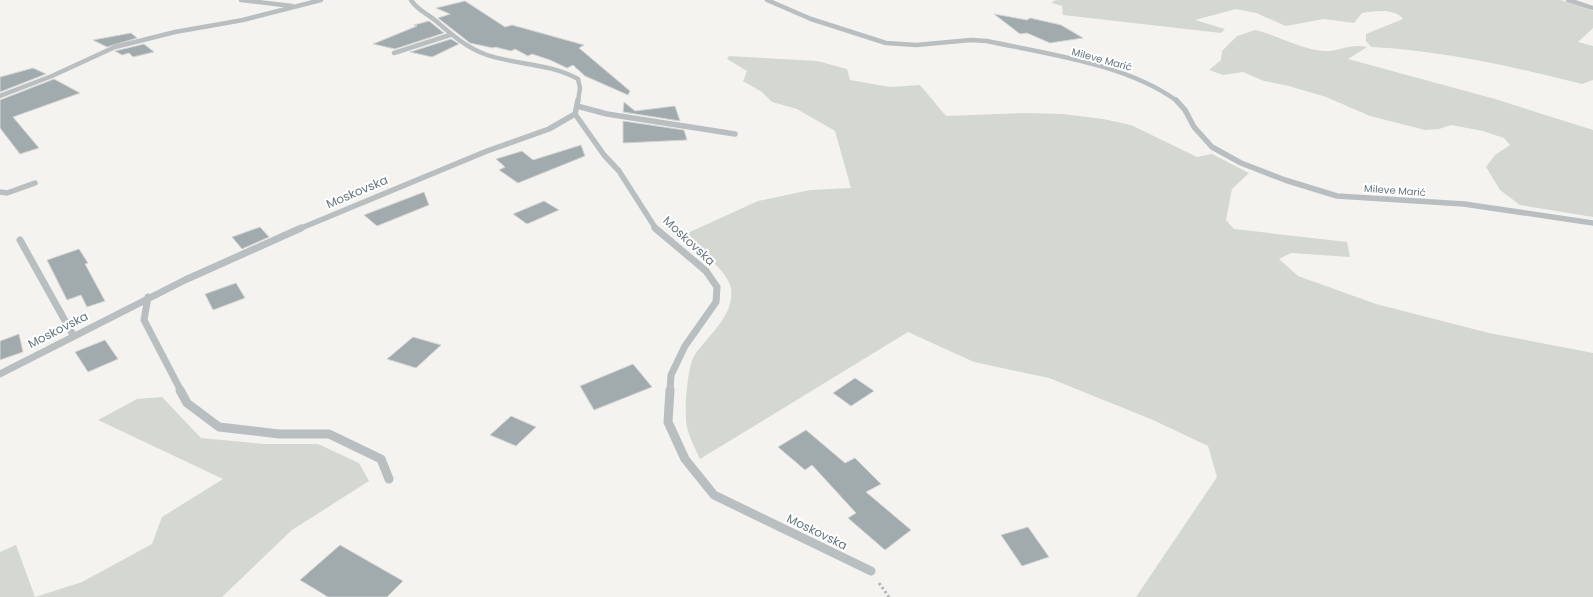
<svg xmlns="http://www.w3.org/2000/svg" width="1593" height="597" font-family="Poppins,sans-serif">
	<style>
		.green { fill: #d4d8d0 }
		.building { fill: #a1aaad; stroke: #d5d5d3 }
		.lines { fill: none; stroke-linecap: round; stroke-linejoin: round }
		.path { stroke: #b3b7b8; stroke-width: 3; stroke-dasharray: 2.5 2.5; stroke-linecap: butt }
		.minor-far3 { stroke: #b9bec0; stroke-width: 4.5 }
		.minor-far2 { stroke: #b9bec0; stroke-width: 5.5 }
		.minor-far1 { stroke: #b9bec0; stroke-width: 7 }
		.minor { stroke: #b9bec0; stroke-width: 9 }
		.labels { text-anchor: middle; stroke-width: 4; stroke-linejoin: round; paint-order: stroke }
		.far-street-label { font-size: 10px; fill: #66777e; stroke: #fff }
		.street-label { font-size: 12px; fill: #66777e; stroke: #fff }
	</style>
	<rect width="100%" height="100%" fill="#f4f3f0"/>
	<!-- green -->
	<path class="green" d="M1058 0H1561L1593 11V28L1578 42 1593 46V80L1582 84C1511 66 1445 51 1371 47L1366 41V34L1403 19C1395 8 1374 11 1362 13L1354 23 1324 19 1286 26 1256 13 1236 9 1195 20 1225 29 1221 33 1063 15 1062 6 1052 3 1053 1Z
		M1255 30C1277 35 1302 50 1324 51 1338 52 1351 43 1367 47L1348 59 1495 99 1593 130V217L1520 205 1500 190 1486 167 1495 155 1510 145 1504 138 1483 131 1451 125 1439 129 1425 130 1370 116 1326 97 1289 86 1264 81 1243 72 1223 75 1209 70 1221 60 1222 51 1237 36Z
		M729 56 817 61 847 69 850 80 890 87 920 85 946 116 1025 113 1063 114 1103 119 1131 125 1197 157 1212 154 1249 173 1232 189 1226 220 1234 229 1347 242 1350 257 1291 253 1279 259 1298 276 1376 304 1489 333 1593 353V597H1136L1217 477 1208 446 1153 420 1049 378 974 362 908 332 700 459C696 450 691 441 688 431 683 417 687 369 694 356 708 335 735 316 731 288 727 269 696 249 681 236L758 201 810 190 851 188 835 131 797 109 772 102 762 92 743 81 747 71 727 59Z
		M162 397 201 438 264 444H318L359 463 369 481 292 530 222 597H0V552L16 545 35 597 82 582 152 544 162 517 223 479 98 420 137 399Z"/>
	<!-- building -->
	<path class="building" d="M465 1 505 27 512 25 584 45 579 48 630 91 628 95 585 76 573 65 567 68 550 60 532 54 528 56 515 49 511 51 495 47 493 48 470 43 438 18 450 14 436 8Z
		M994 14 1027 20 1030 18 1061 25 1083 38 1050 43 1027 33 1020 34Z
		M429 21 444 33 395 49 373 44 417 26 414 25Z
		M131 33 137 38 107 47 93 40Z
		M451 39 459 44 432 57 410 52Z
		M144 44 154 52 133 57 129 53 122 55 115 51Z
		M33 68 46 74 0 92V77Z
		M54 79 80 93 13 117 39 148 20 154 0 128V100Z
		M624 102 635 111 675 106 680 121 623 112Z
		M623 121 684 130 687 140 623 143Z
		M581 145 585 156 518 183 499 170 505 167 496 159 522 151 533 160Z
		M424 192 429 205 377 226 364 215Z
		M544 201 559 210 527 224 513 214Z
		M260 227 269 237 242 249 232 237Z
		M79 249 88 263 85 264 105 301 87 307 81 295 67 300 47 260Z
		M236 283 245 298 213 310 205 294Z
		M19 334 23 352 0 360V341Z
		M413 337 441 345 416 368 387 359Z
		M105 340 118 359 88 372 75 352Z
		M633 364 652 387 594 410 580 386Z
		M855 378 874 391 851 406 833 393Z
		M511 416 536 427 516 446 490 435Z
		M806 430 845 463 855 458 881 484 866 492 911 530 885 550 848 518 856 513 812 465 805 470 778 447Z
		M1028 527 1049 557 1022 566 1001 535Z
		M340 545 403 581 387 597H328L300 580Z"/>
	<g class="lines">
		<!-- path -->
		<path class="path" d="M879 583 889 597"/>
		<!-- minor-far3 -->
		<path class="minor-far3" d="M241 0 292 6
			M411 0C417 10 428 14 436 21 452 35 467 48 487 55 517 65 549 63 578 79L580 88 578 101
			M767 0 811 19 886 43 916 45 971 40 987 41C1047 54 1127 64 1177 101
			M1568 0 1593 8
			M394 53 450 35
			M0 96 52 76 115 47 175 32 243 20 321 0"/>
		<!-- minor-far2 -->
		<path class="minor-far2" d="M578 100 575 114 604 155 619 171 656 229
			M1176 100 1185 110 1194 127 1212 147 1241 163 1285 180 1337 196 1464 204 1593 223
			M577 106 607 114 735 134
			M0 192 7 193 35 183
			M299 229 487 151 549 129 575 114"/>
		<!-- minor-far1 -->
		<path class="minor-far1" d="M655 228 706 271 717 287 716 302 685 346 671 375 670 391
			M20 240 73 335
			M148 297 144 320 181 391
			M0 374 185 280 301 228"/>
		<!-- minor -->
		<path class="minor" d="M180 390 187 403 219 427 279 434H329L381 459 389 479
			M670 390 668 422 685 459 714 495 871 571"/>
	</g>
	<g class="labels">
		<!-- far-street labels -->
		<g class="far-street-label">
			<text transform="translate(1102 59) rotate(15)" y="4">Mileve Marić</text>
			<text transform="translate(1395 190) rotate(4)" y="4">Mileve Marić</text>
		</g>
		<!-- street labels -->
		<g class="street-label">
			<text transform="translate(357 192) rotate(-23)" y="4">Moskovska</text>
			<text transform="translate(689 241) rotate(43)" y="4">Moskovska</text>
			<text transform="translate(58 330) rotate(-27)" y="4">Moskovska</text>
			<text transform="translate(817 532) rotate(26)" y="4">Moskovska</text>
		</g>
	</g>
</svg>
